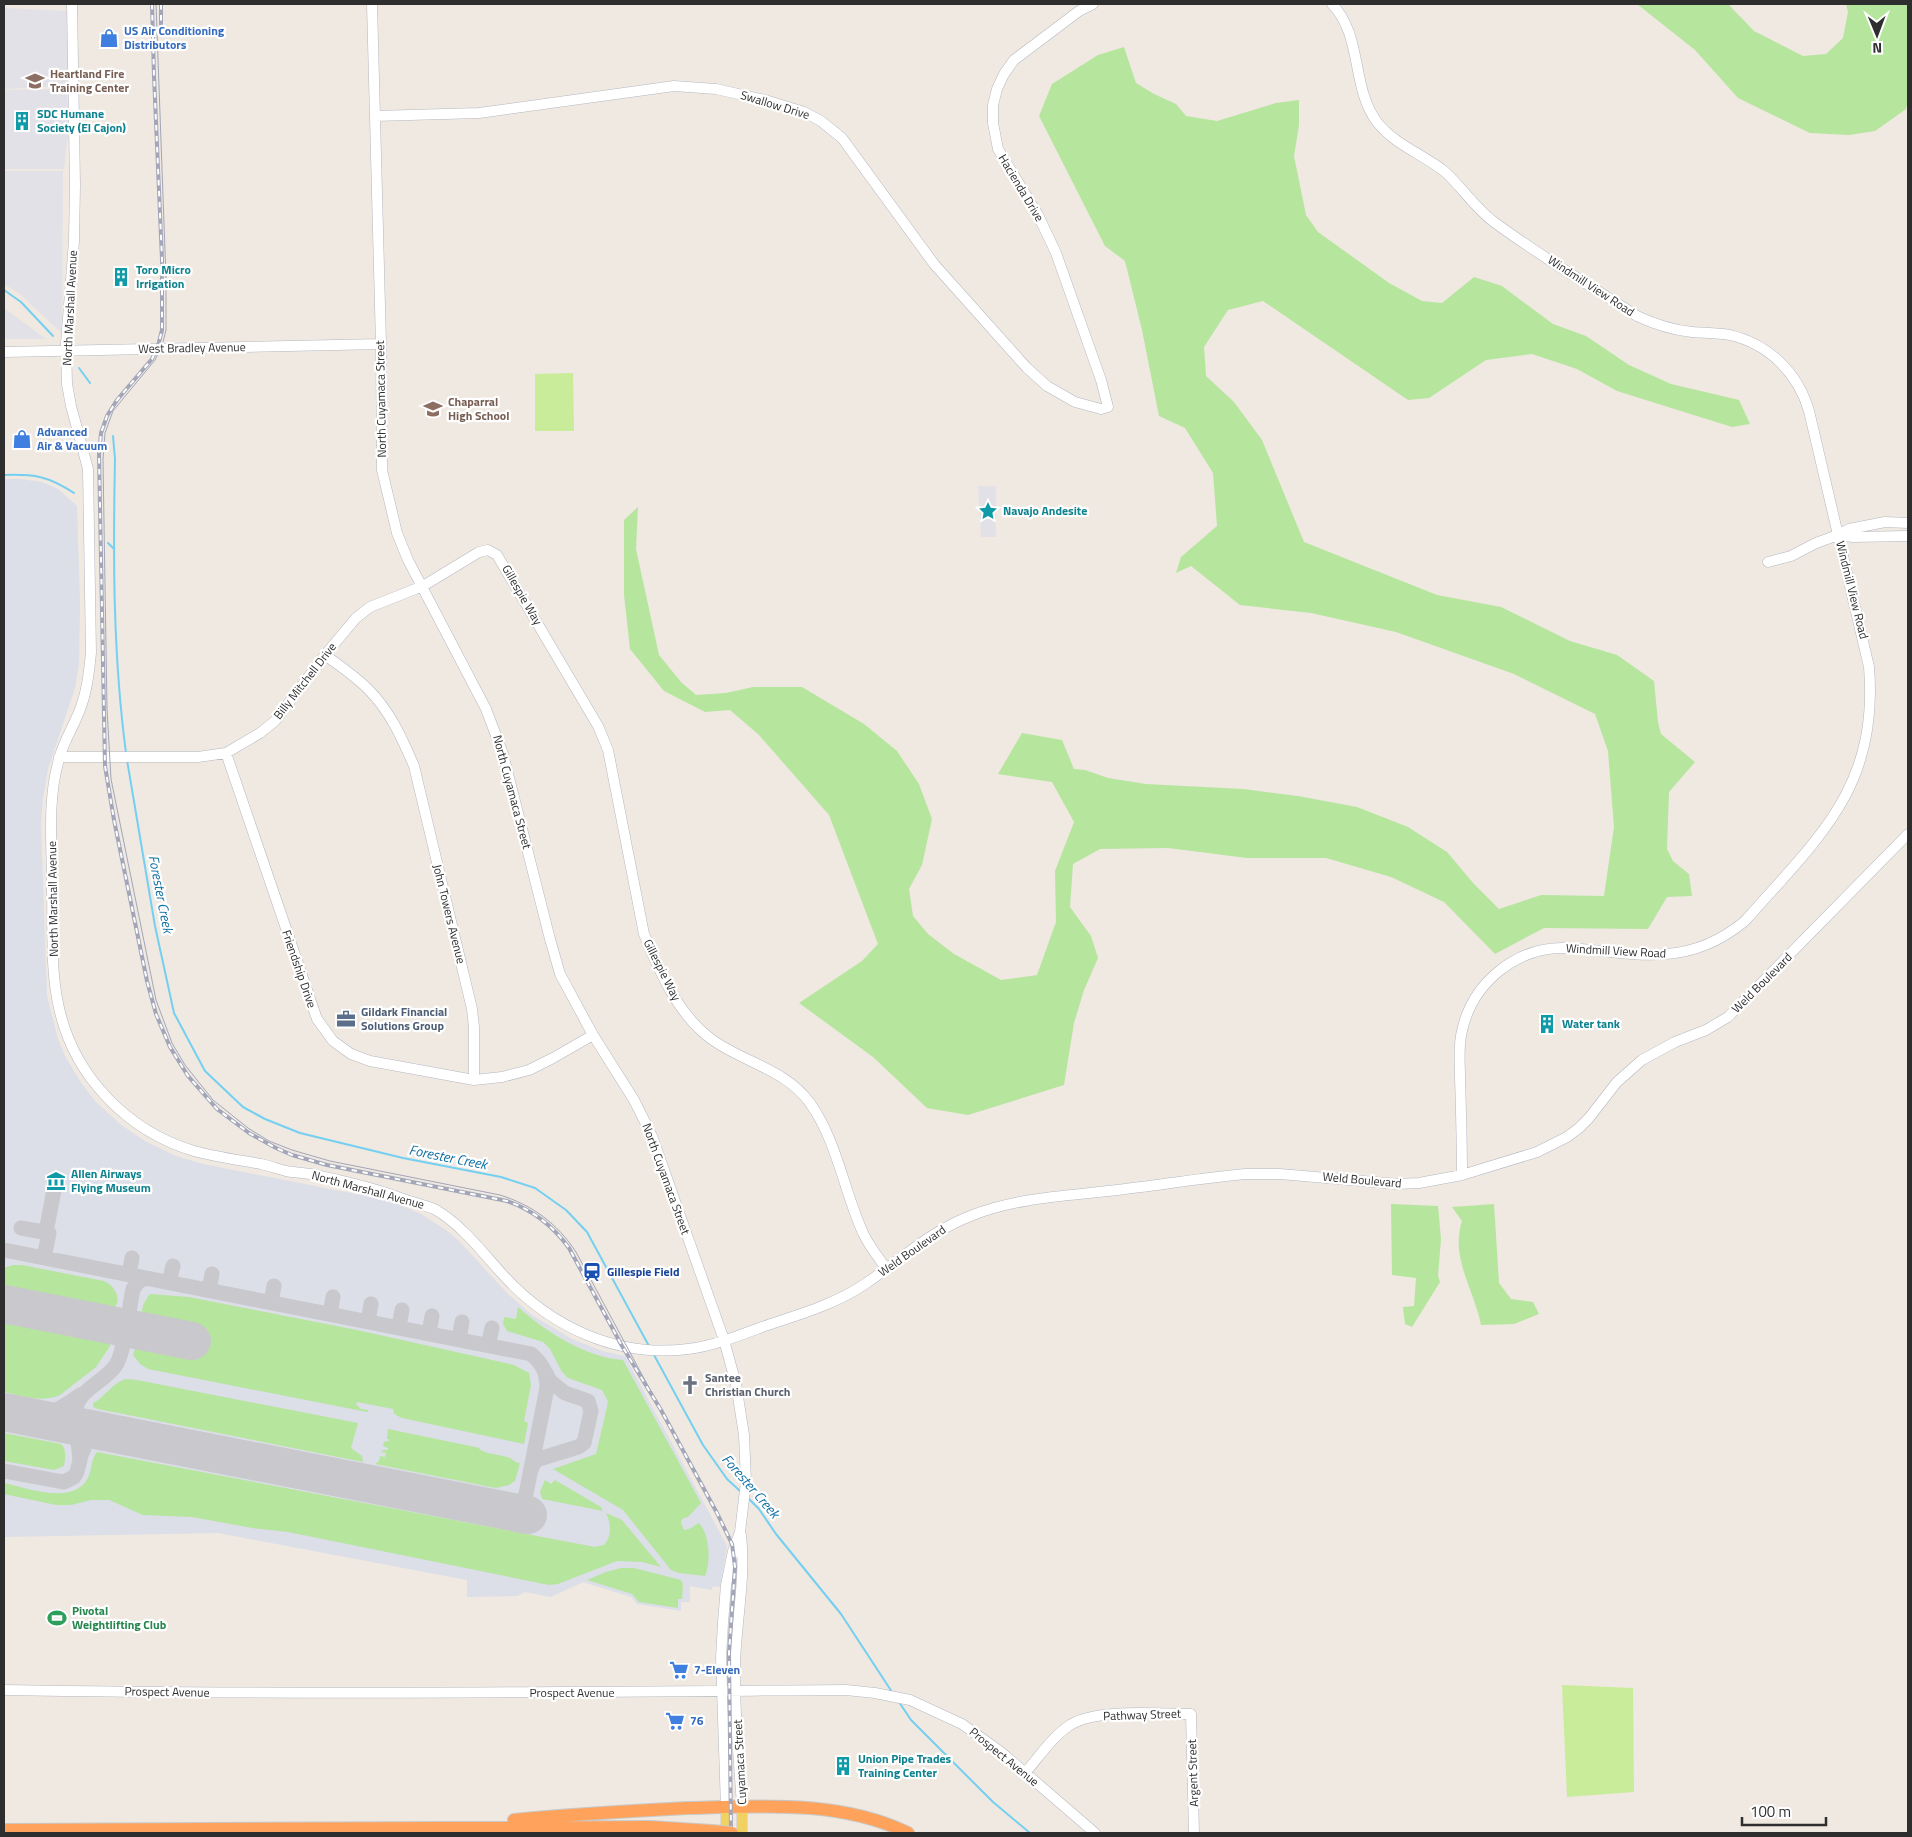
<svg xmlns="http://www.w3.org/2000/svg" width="1912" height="1837" font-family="'Titillium Web',sans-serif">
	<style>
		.industrial { fill: #e3e1e8 }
		.airport { fill: #dcdee8 }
		.green { fill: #b6e59e }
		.pitch { fill: #c9ec9a }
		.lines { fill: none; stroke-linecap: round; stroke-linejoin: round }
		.stream { stroke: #75cff0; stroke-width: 2 }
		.taxiway { stroke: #c9c8cc; stroke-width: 15 }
		.runway { stroke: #c9c8cc; stroke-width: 38 }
		.secondary-casing { stroke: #b4b7c1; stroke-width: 11 }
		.primary-casing { stroke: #c9c9c9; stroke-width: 11 }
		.highway-casing { stroke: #c9c9c9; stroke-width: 14 }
		.secondary { stroke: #fff; stroke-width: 10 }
		.primary { stroke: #f2d163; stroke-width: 10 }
		.highway { stroke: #ffa35c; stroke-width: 12 }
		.tram { stroke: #a3a6b8; stroke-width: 1 }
		.rail-casing { stroke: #a3a6b8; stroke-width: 4 }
		.rail { stroke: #fff; stroke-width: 2; stroke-dasharray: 5.5; stroke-linecap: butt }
		.highway-bridge-casing { stroke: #c9c9c9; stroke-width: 14; stroke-linecap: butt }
		.highway-bridge { stroke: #ffa35c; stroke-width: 12 }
		.labels { text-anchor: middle; stroke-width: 4.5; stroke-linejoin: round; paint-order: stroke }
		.shop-label { font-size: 12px; font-weight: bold; fill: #366cbe; stroke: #fff; text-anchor: start }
		.education-label { font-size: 12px; font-weight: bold; fill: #785e54; stroke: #fff; text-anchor: start }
		.street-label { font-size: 12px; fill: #2e2e2e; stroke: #fff }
		.culture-label { font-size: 12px; font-weight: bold; fill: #0d838f; stroke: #fff; text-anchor: start }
		.service-label { font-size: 12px; font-weight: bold; fill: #4e5e75; stroke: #fff; text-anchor: start }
		.transit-label { font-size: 12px; font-weight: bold; fill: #164399; stroke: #fff; text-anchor: start }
		.worship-label { font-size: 12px; font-weight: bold; fill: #5b616d; stroke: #fff; text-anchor: start }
		.leisure-label { font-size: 12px; font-weight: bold; fill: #27864d; stroke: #fff; text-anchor: start }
		.water-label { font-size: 14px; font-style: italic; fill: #0d6fa3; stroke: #fff }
	</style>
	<rect width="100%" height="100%" fill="#efe9e1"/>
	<!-- industrial -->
	<path class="industrial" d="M4 8 67 11 69 86 4 89Z
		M67 89 69 124 64 169H4V90Z
		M4 171H63L62 331 57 329 20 294 4 284Z
		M4 308 46 339H4Z
		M978 486H996V537H981Z"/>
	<!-- airport -->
	<path class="airport" d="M4 479H20L42 482 58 489 77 506 80 602 79 664 75 688 48 769 43 798 41 825 47 996 58 1039 65 1056 80 1081 96 1102 120 1124 145 1141 176 1156 203 1164 376 1198 393 1202 421 1214 446 1230 460 1242 507 1293 532 1315 572 1339 602 1351 625 1356 727 1546 720 1587 713 1586 712 1590 690 1586V1602H681V1611L637 1604 631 1597 583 1582 551 1597 525 1592 517 1596 467 1597V1580L218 1533 4 1537Z"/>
	<!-- green -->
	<path class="green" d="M1637 4H1728L1754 31 1803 56 1826 54 1843 38 1848 12 1846 4H1908V100L1906 109 1875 131 1849 135 1810 133 1738 98 1695 50Z
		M1124 47 1136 83 1154 94 1176 104 1186 116 1217 121 1276 103 1299 100V125L1294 156 1306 215 1318 232 1389 283 1422 301 1442 303 1474 277 1502 286 1553 324 1586 336 1629 365 1671 384 1739 400 1750 424 1732 427 1617 391 1577 369 1532 354 1486 360 1429 398 1408 400 1263 301 1228 310 1204 347 1206 376 1234 402 1262 440 1304 542 1437 595 1501 607 1570 641 1617 655 1654 681 1658 722 1661 734 1695 762 1669 792 1667 849 1673 861 1689 874 1692 896 1667 897 1648 929 1544 928 1495 954 1444 902 1391 877 1326 858H1247L1168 848 1100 849 1073 864 1070 907 1091 936 1098 958 1084 990 1074 1023 1064 1085 968 1115 927 1108 873 1057 799 1003 862 961 878 944 829 815 759 735 730 710 705 712 664 691 630 649 624 595V520L638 507 636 549 659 655 681 682 696 695 726 693 753 687H802L864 724 897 751 919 784 932 819 922 865 909 889 913 916 928 934 954 954 1001 980 1037 975 1056 922 1055 871 1074 822 1052 782 998 774 1022 733 1062 740 1074 769 1085 770 1108 778 1146 784 1243 789 1298 796 1357 807 1408 827 1447 852 1474 884 1499 909 1541 895 1604 896 1614 827 1608 751 1595 714 1514 674 1396 632 1311 613 1240 605 1191 566 1176 573 1181 557 1217 526 1213 473 1185 428 1159 416 1142 330 1125 261 1105 246 1039 116 1052 84 1098 55Z
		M1391 1204 1438 1206 1441 1239 1438 1276 1440 1282 1412 1327 1405 1324 1403 1307 1414 1306 1416 1278 1392 1275Z
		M1494 1204 1499 1283 1511 1299 1533 1302 1539 1314 1514 1324 1481 1325C1474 1289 1450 1258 1462 1221L1452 1207Z
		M13 1265H22L104 1281C115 1286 123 1300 113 1309H101L4 1291V1268Z
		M150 1294 189 1297 357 1330 514 1365 529 1373 531 1385 524 1421 528 1423 524 1444 402 1418 394 1414 393 1409 357 1402 356 1404 361 1409 369 1410 367 1412 148 1369 140 1364 133 1355 137 1343 192 1353 194 1352 198 1333 193 1330 145 1319 142 1316C141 1308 145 1300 150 1294Z
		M518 1307C546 1332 585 1357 623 1360L701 1503 688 1517 682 1519 681 1523 684 1530 689 1529 699 1523C710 1535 711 1562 705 1576L679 1573 671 1570 623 1510 553 1469 596 1454 607 1407 608 1401 602 1390 568 1378 562 1372 550 1349 543 1342 507 1331 503 1324 504 1317 516 1319Z
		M4 1316 102 1336 109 1341 110 1346 96 1367 60 1395C42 1403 22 1396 4 1392Z
		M126 1379 137 1380 358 1423 351 1448 362 1456 363 1462 98 1409 93 1407V1403C106 1397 110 1384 126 1379Z
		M388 1429 480 1448 479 1449C489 1455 499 1454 510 1458 514 1460 515 1463 520 1463L515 1481 509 1485 496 1488 375 1464 379 1461 380 1456 385 1457 386 1453 381 1452 383 1450H388V1448L383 1446 384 1442 391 1440 387 1439Z
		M4 1433 61 1444C67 1450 65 1458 64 1466L54 1470 4 1461Z
		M97 1452 595 1547 604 1545C612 1537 611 1523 606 1513L622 1520 661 1567 642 1562 617 1561 558 1584 549 1585 288 1532 252 1528 192 1517 143 1515 109 1500H91L71 1505H56L4 1494V1483C27 1488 73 1506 88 1478 92 1469 91 1459 97 1452Z
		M545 1480 551 1484 555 1480 601 1507 603 1511 542 1499 540 1492Z
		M621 1568H634L681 1580 683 1584 682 1599H678V1608L639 1602 632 1594 587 1580 606 1572Z"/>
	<!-- pitch -->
	<path class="pitch" d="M573 373 574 431H535V374Z
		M1562 1685 1633 1688 1634 1792 1567 1797Z"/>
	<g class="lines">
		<!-- stream -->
		<path class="stream" d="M4 290 21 302 53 336
			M79 368 90 383
			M113 436 115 459C113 557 113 655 126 753
			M4 475C34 474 48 476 74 493
			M108 543 114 549
			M127 760 155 926 174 1013 205 1071 243 1107 265 1119 300 1133 403 1158 501 1177 535 1188 566 1210 587 1232 649 1346
			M654 1355 703 1445 727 1479 740 1491
			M748 1498 759 1509 776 1534 841 1614 892 1692
			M899 1702 911 1720 993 1802 1030 1833"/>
		<!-- taxiway -->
		<path class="taxiway" d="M21 1228 49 1233 44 1258
			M46 1232 54 1190
			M4 1250 531 1354C543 1364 547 1373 547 1388L522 1514
			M129 1274 132 1258
			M169 1282 173 1266
			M209 1290 212 1274
			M271 1302 274 1286
			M330 1314 333 1297
			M368 1321 371 1304
			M399 1327 402 1310
			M429 1333 432 1316
			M459 1339 462 1322
			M488 1345 492 1328
			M4 1411C42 1419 48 1418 80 1395
			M35 1419C52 1423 71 1423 78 1442
			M80 1458 86 1443 103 1433 157 1443
			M531 1470 534 1463 539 1459 578 1447 584 1443 591 1411 588 1401 565 1393 550 1381 546 1373
			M4 1471 58 1481 64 1482 74 1477 77 1472 80 1460 75 1413C77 1389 104 1383 116 1365 125 1351 129 1307 133 1289L139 1281 146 1278"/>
		<!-- runway -->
		<path class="runway" d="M4 1304 192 1341
			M4 1412 528 1515"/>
		<!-- secondary casing -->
		<g class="secondary-casing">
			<path id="secondary" d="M72 4 75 185 74 241 66 344 67 384 71 406 88 469 91 653C89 672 87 693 79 712 73 727 63 743 59 759 47 800 52 845 52 888 53 927 50 969 59 1008 74 1076 127 1131 194 1151 216 1157 239 1160 261 1164 270 1166 278 1169 286 1171 297 1173 309 1173 320 1176 348 1182 377 1189 403 1199 414 1203 426 1205 436 1210 463 1226 483 1253 504 1276 551 1327 617 1358 688 1349 713 1346 738 1336 762 1327 797 1315 834 1305 865 1284 902 1259 930 1231 973 1215 1019 1197 1069 1196 1117 1190 1160 1185 1202 1178 1245 1174H1280L1397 1184 1419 1183 1462 1175 1537 1152 1567 1137 1579 1128 1589 1118 1617 1082 1642 1060 1675 1042 1706 1030 1728 1017 1908 834
				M372 4 381 344 382 470 397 533 408 560 486 709 503 754 550 939 560 974 593 1035 634 1100 652 1136 724 1340 736 1384 744 1435 746 1482 740 1532 733 1551 726 1585 723 1623 721 1658 726 1807
				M1332 4C1363 36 1351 88 1377 122 1394 144 1422 154 1444 171 1462 187 1475 208 1494 222 1540 256 1589 285 1637 316 1654 324 1672 330 1692 332 1704 333 1717 333 1730 335 1769 344 1798 373 1809 411L1869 667C1879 788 1818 838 1745 921 1722 940 1696 952 1666 954 1632 957 1598 949 1565 948 1515 947 1472 984 1462 1031 1458 1046 1460 1062 1460 1077 1461 1110 1462 1142 1462 1175
				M375 116 479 113 674 86 716 89 765 100 804 112 821 121 842 138 934 264 1027 368 1047 386 1075 402 1101 409 1108 407 1101 380 1056 253 1038 215 998 149 993 123V105L997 89 1004 74 1014 60 1079 11 1093 4
				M4 352 381 344
				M1838 535 1853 537 1908 536
				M1768 562 1791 556 1816 543 1838 535 1849 529 1885 522 1908 523
				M325 655C340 666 355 676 368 689 390 711 402 738 414 766L472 1009 474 1027V1080
				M226 753 317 1019 333 1041 351 1054 370 1061 474 1080 502 1077 529 1070 553 1058 593 1035
				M59 757H198L226 753 260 733 275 721 325 655 356 618 370 607 423 586 479 552 488 550 497 555 598 726 608 750 644 934C660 973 679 1017 714 1041 746 1063 786 1070 810 1103 837 1141 844 1191 863 1233 869 1246 878 1257 886 1268
				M741 1535C746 1578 736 1622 735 1665 734 1711 739 1759 742 1806
				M4 1690C285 1695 565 1692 846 1690L875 1693 910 1700 962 1724 1001 1752 1095 1833
				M1025 1773C1039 1757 1052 1737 1070 1725 1097 1708 1159 1714 1191 1714L1194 1833"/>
		</g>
		<!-- primary casing -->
		<g class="primary-casing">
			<path id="primary" d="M742 1806V1833
				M726 1807V1833"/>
		</g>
		<!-- highway casing -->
		<g class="highway-casing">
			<path id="highway" d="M514 1820C572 1814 630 1811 688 1808 761 1806 841 1800 908 1833
				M4 1830 650 1827 712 1831"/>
		</g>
		<!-- secondary -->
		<use href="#secondary" class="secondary"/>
		<!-- primary -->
		<use href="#primary" class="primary"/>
		<!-- highway -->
		<use href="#highway" class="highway"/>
		<!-- tram -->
		<path class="tram" d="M156 4 166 278V330L162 346 155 360 113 411 105 433 103 460 107 709 111 779 156 1000 172 1043 185 1065 213 1100 248 1128 269 1141 292 1150 330 1161 500 1195C532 1205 557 1223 576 1252L661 1410"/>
		<!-- rail casing -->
		<g class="rail-casing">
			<path id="rail" d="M152 4 154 76 162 259V330L158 346 152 359 117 400 107 416 101 433 99 455 105 766 114 820 147 981 156 1014 170 1047 188 1076 217 1109 249 1133 276 1148 292 1155 327 1165 507 1201C533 1210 553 1226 569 1248L622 1346 661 1410 717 1513 732 1544 735 1567 729 1653 731 1833
				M161 4V26"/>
		</g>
		<!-- rail -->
		<use href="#rail" class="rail"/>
		<!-- highway-bridge casing -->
		<g class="highway-bridge-casing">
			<path id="highway-bridge" d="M712 1831 732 1833"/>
		</g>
		<!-- highway-bridge -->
		<use href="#highway-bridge" class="highway-bridge"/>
	</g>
	<!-- icons -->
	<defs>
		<g id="shop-bare" transform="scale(1.5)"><path d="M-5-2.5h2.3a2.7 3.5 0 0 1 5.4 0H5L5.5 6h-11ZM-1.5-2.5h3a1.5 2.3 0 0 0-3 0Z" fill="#3f7fe0" stroke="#fff" stroke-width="2.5" paint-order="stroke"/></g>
		<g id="school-bare" transform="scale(1.5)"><path d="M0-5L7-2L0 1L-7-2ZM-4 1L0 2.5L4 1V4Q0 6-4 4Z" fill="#8d6e63" stroke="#fff" stroke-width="2.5" paint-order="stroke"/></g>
		<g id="building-bare" transform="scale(1.5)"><path d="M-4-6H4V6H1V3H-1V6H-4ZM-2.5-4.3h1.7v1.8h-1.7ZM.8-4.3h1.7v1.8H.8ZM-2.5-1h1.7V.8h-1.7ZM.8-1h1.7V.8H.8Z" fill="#0f9aa8" stroke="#fff" stroke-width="2.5" paint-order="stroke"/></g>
		<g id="sight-bare" transform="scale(1.5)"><path d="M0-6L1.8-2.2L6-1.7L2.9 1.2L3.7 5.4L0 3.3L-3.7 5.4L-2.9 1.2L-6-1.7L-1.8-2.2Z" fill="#0f9aa8" stroke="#fff" stroke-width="2.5" paint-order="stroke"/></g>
		<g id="office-bare" transform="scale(1.5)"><path d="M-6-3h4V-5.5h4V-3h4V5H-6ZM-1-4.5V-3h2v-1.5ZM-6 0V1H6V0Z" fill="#5c6f8a" stroke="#fff" stroke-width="2.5" paint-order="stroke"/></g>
		<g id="museum-bare" transform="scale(1.5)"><path d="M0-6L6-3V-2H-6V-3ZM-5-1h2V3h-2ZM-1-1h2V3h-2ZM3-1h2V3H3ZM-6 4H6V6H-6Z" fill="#0f9aa8" stroke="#fff" stroke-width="2.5" paint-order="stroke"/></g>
		<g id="station-bare" transform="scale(1.5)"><path d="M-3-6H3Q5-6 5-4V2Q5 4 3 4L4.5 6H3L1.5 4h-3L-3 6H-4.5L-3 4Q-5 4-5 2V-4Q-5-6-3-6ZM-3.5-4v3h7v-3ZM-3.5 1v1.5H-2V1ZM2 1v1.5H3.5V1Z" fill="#1a4fb4" stroke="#fff" stroke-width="2.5" paint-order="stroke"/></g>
		<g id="church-bare" transform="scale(1.5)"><path d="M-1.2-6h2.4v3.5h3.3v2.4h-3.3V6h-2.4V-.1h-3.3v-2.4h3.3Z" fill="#6b7280" stroke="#fff" stroke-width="2.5" paint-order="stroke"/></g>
		<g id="stadium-bare" transform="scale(1.5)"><path d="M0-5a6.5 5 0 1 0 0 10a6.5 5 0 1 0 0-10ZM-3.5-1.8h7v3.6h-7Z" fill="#2e9e5b" stroke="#fff" stroke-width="2.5" paint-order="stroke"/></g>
		<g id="supermarket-bare" transform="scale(1.5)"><path d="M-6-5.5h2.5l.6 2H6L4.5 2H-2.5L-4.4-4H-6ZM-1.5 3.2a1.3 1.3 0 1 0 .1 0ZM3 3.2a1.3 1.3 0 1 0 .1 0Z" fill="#3f7fe0" stroke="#fff" stroke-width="2.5" paint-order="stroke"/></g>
	</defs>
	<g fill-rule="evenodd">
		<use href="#shop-bare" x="109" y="38"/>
		<use href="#school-bare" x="35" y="81"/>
		<use href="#building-bare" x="22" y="121"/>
		<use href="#building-bare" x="121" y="277"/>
		<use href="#school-bare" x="433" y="409"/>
		<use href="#shop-bare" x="22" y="439"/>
		<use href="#sight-bare" x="988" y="511"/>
		<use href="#office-bare" x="346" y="1019"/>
		<use href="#building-bare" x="1547" y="1024"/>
		<use href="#museum-bare" x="56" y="1181"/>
		<use href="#station-bare" x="592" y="1272"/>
		<use href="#church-bare" x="690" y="1385"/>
		<use href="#stadium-bare" x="57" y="1618"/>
		<use href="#supermarket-bare" x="679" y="1670"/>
		<use href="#supermarket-bare" x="675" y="1721"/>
		<use href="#building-bare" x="843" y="1766"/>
	</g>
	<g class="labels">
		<!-- shop labels -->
		<g class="shop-label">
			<text x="124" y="35">US Air Conditioning<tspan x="124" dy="14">Distributors</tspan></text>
			<text x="37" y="436">Advanced<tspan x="37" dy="14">Air &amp; Vacuum</tspan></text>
			<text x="694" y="1674">7-Eleven</text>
			<text x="690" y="1725">76</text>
		</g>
		<!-- education labels -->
		<g class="education-label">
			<text x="50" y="78">Heartland Fire<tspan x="50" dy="14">Training Center</tspan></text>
			<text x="448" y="406">Chaparral<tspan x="448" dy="14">High School</tspan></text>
		</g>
		<!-- street labels -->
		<g class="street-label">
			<text transform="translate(775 105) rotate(17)" y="4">Swallow Drive</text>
			<text transform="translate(1021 188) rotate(59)" y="4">Hacienda Drive</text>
			<text transform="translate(1591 286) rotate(33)" y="4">Windmill View Road</text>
			<text transform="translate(70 308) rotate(-87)" y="4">North Marshall Avenue</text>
			<text transform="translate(192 348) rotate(-1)" y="4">West Bradley Avenue</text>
			<text transform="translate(381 399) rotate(-91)" y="4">North Cuyamaca Street</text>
			<text transform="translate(1852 590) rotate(76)" y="4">Windmill View Road</text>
			<text transform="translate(522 595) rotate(60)" y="4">Gillespie Way</text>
			<text transform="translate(305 681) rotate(-52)" y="4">Billy Mitchell Drive</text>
			<text transform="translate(512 792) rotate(75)" y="4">North Cuyamaca Street</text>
			<text transform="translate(53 899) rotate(-91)" y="4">North Marshall Avenue</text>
			<text transform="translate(449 914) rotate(76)" y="4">John Towers Avenue</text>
			<text transform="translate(1616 951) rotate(3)" y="4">Windmill View Road</text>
			<text transform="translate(299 969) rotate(71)" y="4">Friendship Drive</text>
			<text transform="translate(662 970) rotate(63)" y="4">Gillespie Way</text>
			<text transform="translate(1762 983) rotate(-45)" y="4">Weld Boulevard</text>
			<text transform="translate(666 1179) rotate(70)" y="4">North Cuyamaca Street</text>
			<text transform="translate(1362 1180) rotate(5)" y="4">Weld Boulevard</text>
			<text transform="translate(368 1190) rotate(15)" y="4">North Marshall Avenue</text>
			<text transform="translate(912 1251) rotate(-35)" y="4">Weld Boulevard</text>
			<text transform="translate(167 1692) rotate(1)" y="4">Prospect Avenue</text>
			<text x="572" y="1697">Prospect Avenue</text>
			<text transform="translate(1142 1715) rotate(-2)" y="4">Pathway Street</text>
			<text transform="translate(1004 1757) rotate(39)" y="4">Prospect Avenue</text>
			<text transform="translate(740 1762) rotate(-93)" y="4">Cuyamaca Street</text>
			<text transform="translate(1193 1773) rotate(-92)" y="4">Argent Street</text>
		</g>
		<!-- culture labels -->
		<g class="culture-label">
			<text x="37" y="118">SDC Humane<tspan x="37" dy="14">Society (El Cajon)</tspan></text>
			<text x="136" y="274">Toro Micro<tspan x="136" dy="14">Irrigation</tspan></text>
			<text x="1003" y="515">Navajo Andesite</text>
			<text x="1562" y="1028">Water tank</text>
			<text x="71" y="1178">Allen Airways<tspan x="71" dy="14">Flying Museum</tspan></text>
			<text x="858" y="1763">Union Pipe Trades<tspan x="858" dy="14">Training Center</tspan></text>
		</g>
		<!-- service labels -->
		<g class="service-label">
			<text x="361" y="1016">Gildark Financial<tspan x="361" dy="14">Solutions Group</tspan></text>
		</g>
		<!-- transit labels -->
		<g class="transit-label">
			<text x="607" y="1276">Gillespie Field</text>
		</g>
		<!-- worship labels -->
		<g class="worship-label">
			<text x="705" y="1382">Santee<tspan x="705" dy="14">Christian Church</tspan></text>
		</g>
		<!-- leisure labels -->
		<g class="leisure-label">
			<text x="72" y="1615">Pivotal<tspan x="72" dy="14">Weightlifting Club</tspan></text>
		</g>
		<!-- water labels -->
		<g class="water-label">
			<text transform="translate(161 894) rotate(79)" y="5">Forester Creek</text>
			<text transform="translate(448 1157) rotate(11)" y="5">Forester Creek</text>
			<text transform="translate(751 1486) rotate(49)" y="5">Forester Creek</text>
		</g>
	</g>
	<!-- border -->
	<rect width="1912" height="1837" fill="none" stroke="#2e2e2e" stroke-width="10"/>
	<!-- north arrow -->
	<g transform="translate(1877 35) rotate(179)" stroke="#ffffff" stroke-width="4" paint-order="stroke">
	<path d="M0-4L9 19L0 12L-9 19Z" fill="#2e2e2e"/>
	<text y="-8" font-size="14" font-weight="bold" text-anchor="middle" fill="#2e2e2e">N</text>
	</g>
	<!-- scale -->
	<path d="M1742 1817v8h84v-8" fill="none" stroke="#2e2e2e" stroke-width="2.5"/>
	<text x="1750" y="1817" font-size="15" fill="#2e2e2e" stroke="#ffffff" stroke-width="4" paint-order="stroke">100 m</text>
</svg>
